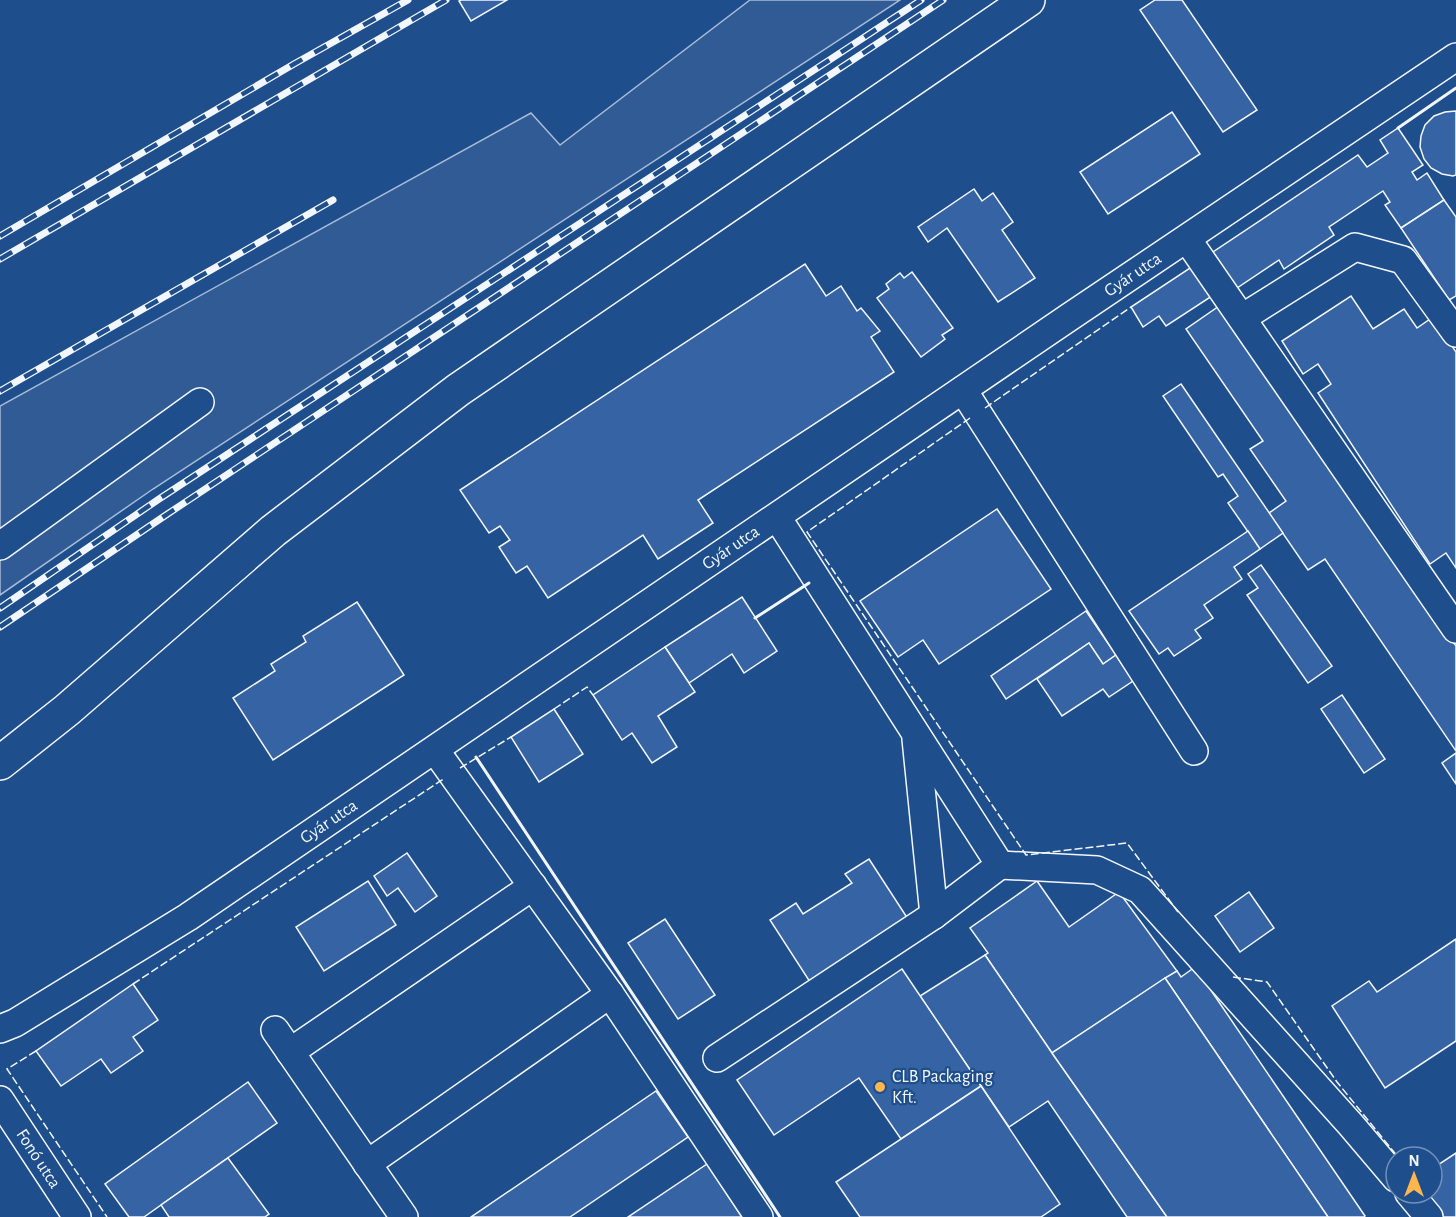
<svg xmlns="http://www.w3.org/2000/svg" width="1456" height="1217" font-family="'Alegreya Sans',sans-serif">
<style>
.built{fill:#305b95;stroke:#a8bbd7;stroke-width:1.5}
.building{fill:#3563a3;stroke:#f2f6ff;stroke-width:1.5}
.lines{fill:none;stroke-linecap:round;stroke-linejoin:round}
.minor-casing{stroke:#f2f6ff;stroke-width:30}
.major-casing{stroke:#f2f6ff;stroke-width:36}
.minor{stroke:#1f4e8c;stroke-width:27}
.major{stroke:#1f4e8c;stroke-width:33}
.rail-casing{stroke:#f2f6ff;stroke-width:7}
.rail{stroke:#1f4e8c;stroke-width:4.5;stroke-dasharray:14;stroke-linecap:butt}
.fence{stroke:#f2f6ff;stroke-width:1.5;stroke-dasharray:8 3;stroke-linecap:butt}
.wall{stroke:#f2f6ff;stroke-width:3}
.poi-dot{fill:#ffb74d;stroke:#1f4e8c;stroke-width:2}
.labels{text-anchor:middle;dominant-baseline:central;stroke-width:4.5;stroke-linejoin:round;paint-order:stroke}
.street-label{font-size:18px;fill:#f2f6ff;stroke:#1f4e8c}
.poi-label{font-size:18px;fill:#f2f6ff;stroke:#1f4e8c;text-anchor:start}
</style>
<rect width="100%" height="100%" fill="#1f4e8c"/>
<path class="built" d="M750,0h150l-747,489 -153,106v-189l531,-293 29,32z"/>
<g class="building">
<path d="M461,0h46l-36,21 -12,-20z"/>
<path d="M1155,0h27l75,110 -34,22 -83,-122z"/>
<path d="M1456,111v64l-3,1 -11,-2 -11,-6 -7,-9 -4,-12 1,-11 4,-11 9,-9 11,-4z"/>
<path d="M1172,112l28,42 -92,60 -28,-42z"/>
<path d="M1398,128l25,37 -11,7 5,8 10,-7 17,27 -43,28 -16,-23 5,-3 -7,-11 -54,36 5,8 -50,34 -5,-9 -42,28 -24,-36 145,-97 9,12 21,-14 -8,-13z"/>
<path d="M974,189l8,12 11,-8 20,29 -11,8 33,48 -37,24 -51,-74 -19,14 -10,-15z"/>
<path d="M1444,200l12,17v79l-7,4 -48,-72z"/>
<path d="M805,264l21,32 15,-10 16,25 4,-3 19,23 -9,6 23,35 -196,128 15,23 -55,36 -15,-24 -95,63 -21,-32 -11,7 -17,-26 11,-7 -10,-14 -11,7 -29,-43z"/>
<path d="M1193,266l19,30 -46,30 -7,-10 -16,11 -12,-20z"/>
<path d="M912,272l41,56 -11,7 3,4 -24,18 -44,-59 12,-9 -3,-5 14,-11 4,5z"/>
<path d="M1351,296l22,33 31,-20 13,19 16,-11 23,35v216l-10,-15 -16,11 -112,-171 13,-9 -13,-20 -15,10 -21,-33z"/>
<path d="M1222,304l234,342v105l-131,-192 -17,11 -39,-57 17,-12 -36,-52 13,-8 -77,-112z"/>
<path d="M1181,384l102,149 -23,16 -32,-46 10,-7 -15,-22 -5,3 -55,-81z"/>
<path d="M997,509l54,80 -112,75 -16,-24 -25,17 -38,-56z"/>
<path d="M1248,531l12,18 -26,18 8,12 -38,26 9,13 -18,12 6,8 -27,18 -6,-8 -9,6 -30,-43z"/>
<path d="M1261,565l71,101 -24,17 -61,-88 11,-7 -10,-14z"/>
<path d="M742,597l35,54 -33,22 -12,-19 -43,29 -24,-36z"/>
<path d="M357,602l47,73 -131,85 -40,-62 42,-27 -4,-7 35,-22 -3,-6z"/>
<path d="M1086,611l30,44 -13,9 -14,-21 -83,56 -15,-23z"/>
<path d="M1089,643l14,21 13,-9 17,26 -24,16 -6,-8 -41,27 -25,-37z"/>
<path d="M665,647l30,45 -37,24 19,31 -25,16 -20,-30 -10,7 -29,-45z"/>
<path d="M1342,695l43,64 -21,14 -43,-64z"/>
<path d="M554,709l29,45 -44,28 -28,-45z"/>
<path d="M1456,753v31l-14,-21z"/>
<path d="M407,853l30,43 -22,16 -17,-24 -11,8 -13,-20z"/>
<path d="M869,859l39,60 -98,63 -40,-62 26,-17 7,11 49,-31 -7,-9z"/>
<path d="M368,881l28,44 -72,46 -28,-44z"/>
<path d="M1037,881l32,46 50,-35 58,79 -125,82 -67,-98 3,-2 -18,-25z"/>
<path d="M1249,892l25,36 -34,24 -25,-36z"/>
<path d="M665,919l50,76 -37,24 -50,-76z"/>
<path d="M1456,939v102l-71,47 -53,-82 37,-25 8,11z"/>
<path d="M985,955l67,98 115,164h-40l-79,-116 -39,26 -89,-131z"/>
<path d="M1195,967l170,249 -1,1h-36l-163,-239 12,-7 4,6z"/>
<path d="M902,969l79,117 -80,53 -42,-61 -85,57 -37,-55z"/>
<path d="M1165,978l163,239h-161l-115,-164z"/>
<path d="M133,984l25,36 -25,17 10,14 -32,22 -10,-14 -40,27 -25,-35z"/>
<path d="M248,1082l29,41 -133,94h-15l-24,-33z"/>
<path d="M981,1086l79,118 -19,13h-181l-24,-35z"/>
<path d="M656,1091l32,46 -118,80h-99z"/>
<path d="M1456,1153v64h-15l-16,-24h7v-24z"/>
<path d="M228,1158l41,56 -4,3h-96l-8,-12z"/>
<path d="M707,1164l35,53h-114z"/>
</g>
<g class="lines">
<g class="minor-casing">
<g id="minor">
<path d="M1187,239l269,390"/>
<path d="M1242,318l113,-71 48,13 53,73"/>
<path d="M963,390l231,361"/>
<path d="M0,546l200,-144"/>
<path d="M916,739l18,176"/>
<path d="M435,750l175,244 149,223"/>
<path d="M1000,865l97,5 43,20 211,235 45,53"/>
<path d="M0,1029l15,-6 173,-106 880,-599 388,-261"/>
<path d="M275,1030l129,187"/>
<path d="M290,1052l243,-166"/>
<path d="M717,1058l217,-143 66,-50 -223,-348"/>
<path d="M0,1100l77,117"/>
<path d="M367,1164l243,-170"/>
<path d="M1409,1193l20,24"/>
</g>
</g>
<g class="major-casing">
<path id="major" d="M0,763l67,-53 206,-179 185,-141 570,-390"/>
</g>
<use href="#minor" class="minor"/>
<use href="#major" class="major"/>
<g class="rail-casing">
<g id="rail">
<path d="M0,236l294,-172 114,-64"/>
<path d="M0,259l446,-259"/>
<path d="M0,391l333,-191"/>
<path d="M0,608l159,-109 762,-499"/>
<path d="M0,627l169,-114 774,-513"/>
</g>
</g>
<use href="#rail" class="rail"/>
<g class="fence">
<path d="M985,408l146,-101"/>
<path d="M970,418l-163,114 219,323 101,-12 51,69"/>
<path d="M554,709l33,-22 6,8"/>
<path d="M460,768l51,-31"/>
<path d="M1233,977l34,5 70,100 61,75"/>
<path d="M133,984l312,-206"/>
<path d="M36,1051l-29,18 100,148"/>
</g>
<g class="wall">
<path d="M1398,128l58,-40"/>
<path d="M755,618l54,-35"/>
<path d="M476,757l304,460"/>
</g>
</g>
<circle class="poi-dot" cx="880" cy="1087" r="6"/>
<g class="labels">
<g class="street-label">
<text transform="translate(1133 275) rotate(-34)">Gyár utca</text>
<text transform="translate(731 548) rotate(-34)">Gyár utca</text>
<text transform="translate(329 822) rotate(-34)">Gyár utca</text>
<text transform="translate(38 1159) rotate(57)">Fonó utca</text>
</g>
<g class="poi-label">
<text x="892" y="1077">CLB Packaging<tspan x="892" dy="21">Kft.</tspan></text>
</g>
</g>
<g transform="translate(1414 1175)"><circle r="28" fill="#1f4e8c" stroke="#7391ba" stroke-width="1.5"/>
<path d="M0-4.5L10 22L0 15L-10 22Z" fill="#ffb74d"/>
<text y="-9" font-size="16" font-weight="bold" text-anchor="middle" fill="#f2f6ff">N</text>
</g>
</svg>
